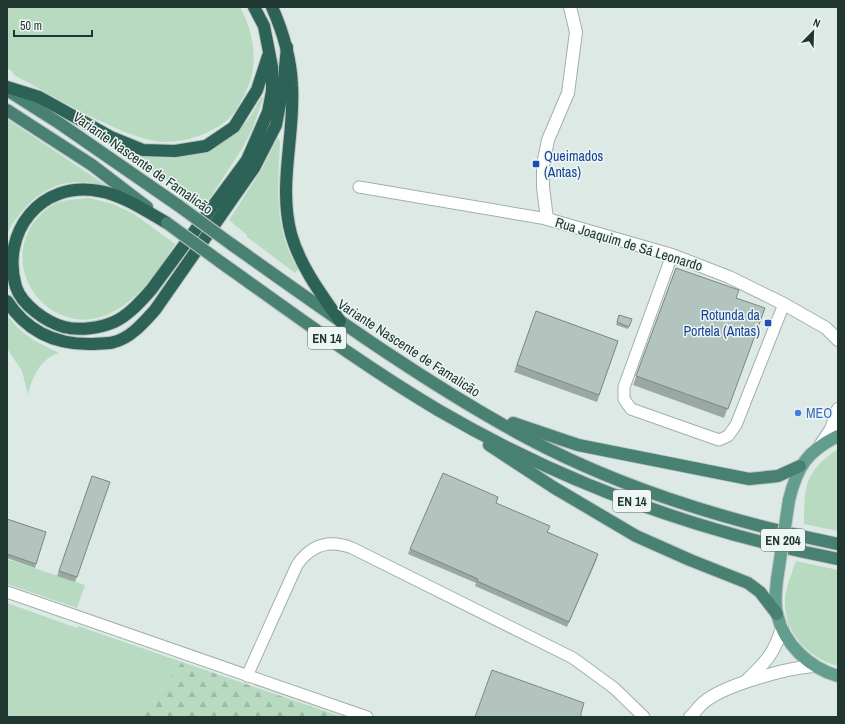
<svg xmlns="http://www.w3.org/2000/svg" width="845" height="724" font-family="'Archivo Narrow',sans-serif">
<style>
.green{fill:#b7dac0}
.forest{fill:url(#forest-firs)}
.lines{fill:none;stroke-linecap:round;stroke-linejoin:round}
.minor-casing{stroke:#a1b0ab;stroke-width:13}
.tertiary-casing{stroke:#a1b0ab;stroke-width:14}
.primary-casing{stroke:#bcc3c1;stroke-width:14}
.trunk-casing{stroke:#bcc3c1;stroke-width:14}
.motorway-casing{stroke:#bcc3c1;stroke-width:14}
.minor{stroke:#fff;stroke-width:11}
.tertiary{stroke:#fff;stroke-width:12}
.primary{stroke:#639d8e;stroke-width:12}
.trunk{stroke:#488072;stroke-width:12}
.motorway{stroke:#2d6257;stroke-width:12}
.primary-bridge-casing{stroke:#bcc3c1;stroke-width:14;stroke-linecap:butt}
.trunk-bridge-casing{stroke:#bcc3c1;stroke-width:14;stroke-linecap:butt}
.primary-bridge{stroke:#639d8e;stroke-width:12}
.trunk-bridge{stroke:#488072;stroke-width:12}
.wall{fill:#9aa8a3}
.building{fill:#b3c3bd;stroke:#7d8884}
.transit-dot{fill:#1a4fb4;stroke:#edf6f2;stroke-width:1.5}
.shop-dot{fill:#3f7fe0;stroke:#edf6f2;stroke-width:1.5}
.labels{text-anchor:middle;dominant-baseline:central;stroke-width:3;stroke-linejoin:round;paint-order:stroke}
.shield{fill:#edf6f2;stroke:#5e706b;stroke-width:1}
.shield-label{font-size:13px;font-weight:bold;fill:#203731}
.transit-label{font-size:14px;fill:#164399;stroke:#edf6f2;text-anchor:start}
.street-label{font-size:14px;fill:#203731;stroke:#edf6f2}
.shop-label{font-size:14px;fill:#366cbe;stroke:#edf6f2;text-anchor:start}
</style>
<defs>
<pattern id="forest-firs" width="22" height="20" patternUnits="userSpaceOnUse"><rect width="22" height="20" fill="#b7dac0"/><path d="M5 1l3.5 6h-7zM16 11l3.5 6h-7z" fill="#9dbca5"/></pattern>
</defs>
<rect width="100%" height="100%" fill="#dde9e4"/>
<g class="green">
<path d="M7,7h233c15,28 20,61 3,90 -3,5 -5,11 -9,16 -15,18 -45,29 -68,29 -36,1 -118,-49 -152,-67l-2,-4 -5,-3z"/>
<path d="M262,96l1,3 -10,28 -11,22 -33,50 -4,2 -49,-26 -75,-50c15,9 30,19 45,25 42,17 91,5 120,-28 7,-8 11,-18 16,-26z"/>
<path d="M7,119l103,69c-46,-17 -81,4 -103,46z"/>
<path d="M278,137l2,5c-2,45 -7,87 18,127l-3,4 -48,-36v-2l-18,-15 33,-51z"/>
<path d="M89,198l24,6 21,10 41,30c-17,26 -36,56 -66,70 -55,25 -109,-38 -77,-89 6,-9 14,-17 25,-22 10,-4 21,-4 32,-5z"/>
<path d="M7,315c17,22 28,26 52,38 -19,6 -27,24 -31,42l-6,-24 -15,-23z"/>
<path d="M838,449v82l-34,-7c0,-38 1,-53 34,-75z"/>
<path d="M7,559l78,26 -8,23 -70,-24z"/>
<path d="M796,561l42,9v96c-30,-8 -55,-34 -53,-67 1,-12 7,-26 11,-38z"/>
<path d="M7,603l70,25 1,-2 104,36 -36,50 -15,5h-124z"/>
</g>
<path class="forest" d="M182,662l160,55h-211l4,-6 11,1z"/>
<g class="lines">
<g class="minor-casing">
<g id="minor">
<path d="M359,187l188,32"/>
<path d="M672,255l-48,132v12l7,10 88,31 9,-4 8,-11 48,-121"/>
<path d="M7,592l360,125"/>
<path d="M247,676l50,-111c14,-20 32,-26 55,-17l221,110 41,30 30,29"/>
</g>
</g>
<g class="tertiary-casing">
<g id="tertiary">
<path d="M570,7l6,25 -8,61 -20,47 -5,25v22l4,32 125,36 57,22 55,27 42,24 12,12"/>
<path d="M821,444l10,-15 7,-20"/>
<path d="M746,681c19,-18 29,-28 36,-54"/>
<path d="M690,717c5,-4 8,-10 13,-14 20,-18 84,-35 111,-37"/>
</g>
</g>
<g class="primary-casing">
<g id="primary">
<path d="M789,500c8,-33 18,-49 49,-64"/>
<path d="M777,580c-1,11 -3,23 0,34 7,30 32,54 61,62"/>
</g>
</g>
<g class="trunk-casing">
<g id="trunk">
<path d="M7,90l52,33 120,83"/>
<path d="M7,110l85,55 55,42"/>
<path d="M231,244c96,68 192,138 296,194 97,52 204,84 311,106"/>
<path d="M219,261c72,51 143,104 219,149 123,72 260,122 400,149"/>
<path d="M513,423l65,22 171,34 29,-3 22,-10"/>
<path d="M489,445l64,42 83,49 54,24 58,23 12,9 17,22"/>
</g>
</g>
<g class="motorway-casing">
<g id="motorway">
<path d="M272,7c11,25 19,51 20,79 3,49 -14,99 -1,148 9,32 30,60 49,87"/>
<path d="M7,87l32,10 72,40 32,13 32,1 31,-5 28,-19 23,-37 11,-34"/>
<path d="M167,223c-21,-12 -44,-28 -68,-32 -58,-11 -99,41 -83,96 6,18 30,35 48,40 15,4 36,1 50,-5 15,-7 26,-20 37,-32l96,-130 21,-48 4,-21v-24l-8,-41 -10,-19"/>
<path d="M7,301c20,31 50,44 86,43 7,-1 15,0 21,-2 17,-4 30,-20 41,-32l99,-142 22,-43 7,-37 4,-41"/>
</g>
</g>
<use href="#minor" class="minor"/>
<use href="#tertiary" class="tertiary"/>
<use href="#primary" class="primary"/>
<use href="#trunk" class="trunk"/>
<use href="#motorway" class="motorway"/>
<g class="primary-bridge-casing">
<path id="primary-bridge" d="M777,580l12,-80"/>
</g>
<g class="trunk-bridge-casing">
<g id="trunk-bridge">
<path d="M179,206l52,38"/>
<path d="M167,223l52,38"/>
</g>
</g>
<use href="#primary-bridge" class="primary-bridge"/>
<use href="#trunk-bridge" class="trunk-bridge"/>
</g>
<g class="wall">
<path d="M676,268l60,30 29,10 -41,110 -91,-33z"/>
<path d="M536,311l82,30 -21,61 -83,-30z"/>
<path d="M619,315l13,4 -4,10 -12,-4z"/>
<path d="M92,476l18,6 -35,100 -18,-6z"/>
<path d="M496,503l101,56 -30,68 -92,-41 1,-3 -68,-29 2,-5z"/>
<path d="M7,519l39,13 -11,36 -28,-10z"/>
</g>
<g class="building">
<path d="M676,268l63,22 -3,8 29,10 -37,101 -92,-33z"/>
<path d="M536,311l82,30 -19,54 -82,-30z"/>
<path d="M619,315l13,4 -3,8 -12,-5z"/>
<path d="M443,473l55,24 -2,6 54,23 -3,6 51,22 -29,68 -92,-41 1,-2 -68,-30z"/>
<path d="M92,476l18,6 -33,95 -18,-6z"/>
<path d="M7,519l39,13 -10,32 -29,-10z"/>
<path d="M492,670l92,33 -3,10v4h-106z"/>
</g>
<g class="transit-dot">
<rect x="532" y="160" width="8" height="8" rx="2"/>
<rect x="764" y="319" width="8" height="8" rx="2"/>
</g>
<circle class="shop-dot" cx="798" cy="413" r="4"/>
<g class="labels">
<g class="shield">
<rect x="308" y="327" width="38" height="22" rx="3"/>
<rect x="613" y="490" width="38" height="22" rx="3"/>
<rect x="761" y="529" width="44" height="22" rx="3"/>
</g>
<g class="shield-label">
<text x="327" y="338">EN 14</text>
<text x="632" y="501">EN 14</text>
<text x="783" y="540">EN 204</text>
</g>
<g class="transit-label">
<text x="544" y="156">Queimados<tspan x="544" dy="16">(Antas)</tspan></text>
<text x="760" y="315" text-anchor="end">Rotunda da<tspan x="760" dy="16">Portela (Antas)</tspan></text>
</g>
<g class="street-label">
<text transform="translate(143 163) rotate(35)">Variante Nascente de Famalicão</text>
<text transform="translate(629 244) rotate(17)">Rua Joaquim de Sá Leonardo</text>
<text transform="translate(409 348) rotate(33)">Variante Nascente de Famalicão</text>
</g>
<g class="shop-label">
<text x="806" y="413">MEO</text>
</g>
</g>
<rect width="845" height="724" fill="none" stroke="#203731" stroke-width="16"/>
<g transform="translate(813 32) rotate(23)" stroke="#edf6f2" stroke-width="3" paint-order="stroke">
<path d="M0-3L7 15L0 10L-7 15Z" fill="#203731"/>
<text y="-6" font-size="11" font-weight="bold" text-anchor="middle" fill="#203731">N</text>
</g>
<path d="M14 30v6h78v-6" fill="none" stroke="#203731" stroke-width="2"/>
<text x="20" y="30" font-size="12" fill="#203731" stroke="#edf6f2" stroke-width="3" paint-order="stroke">50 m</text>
</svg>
